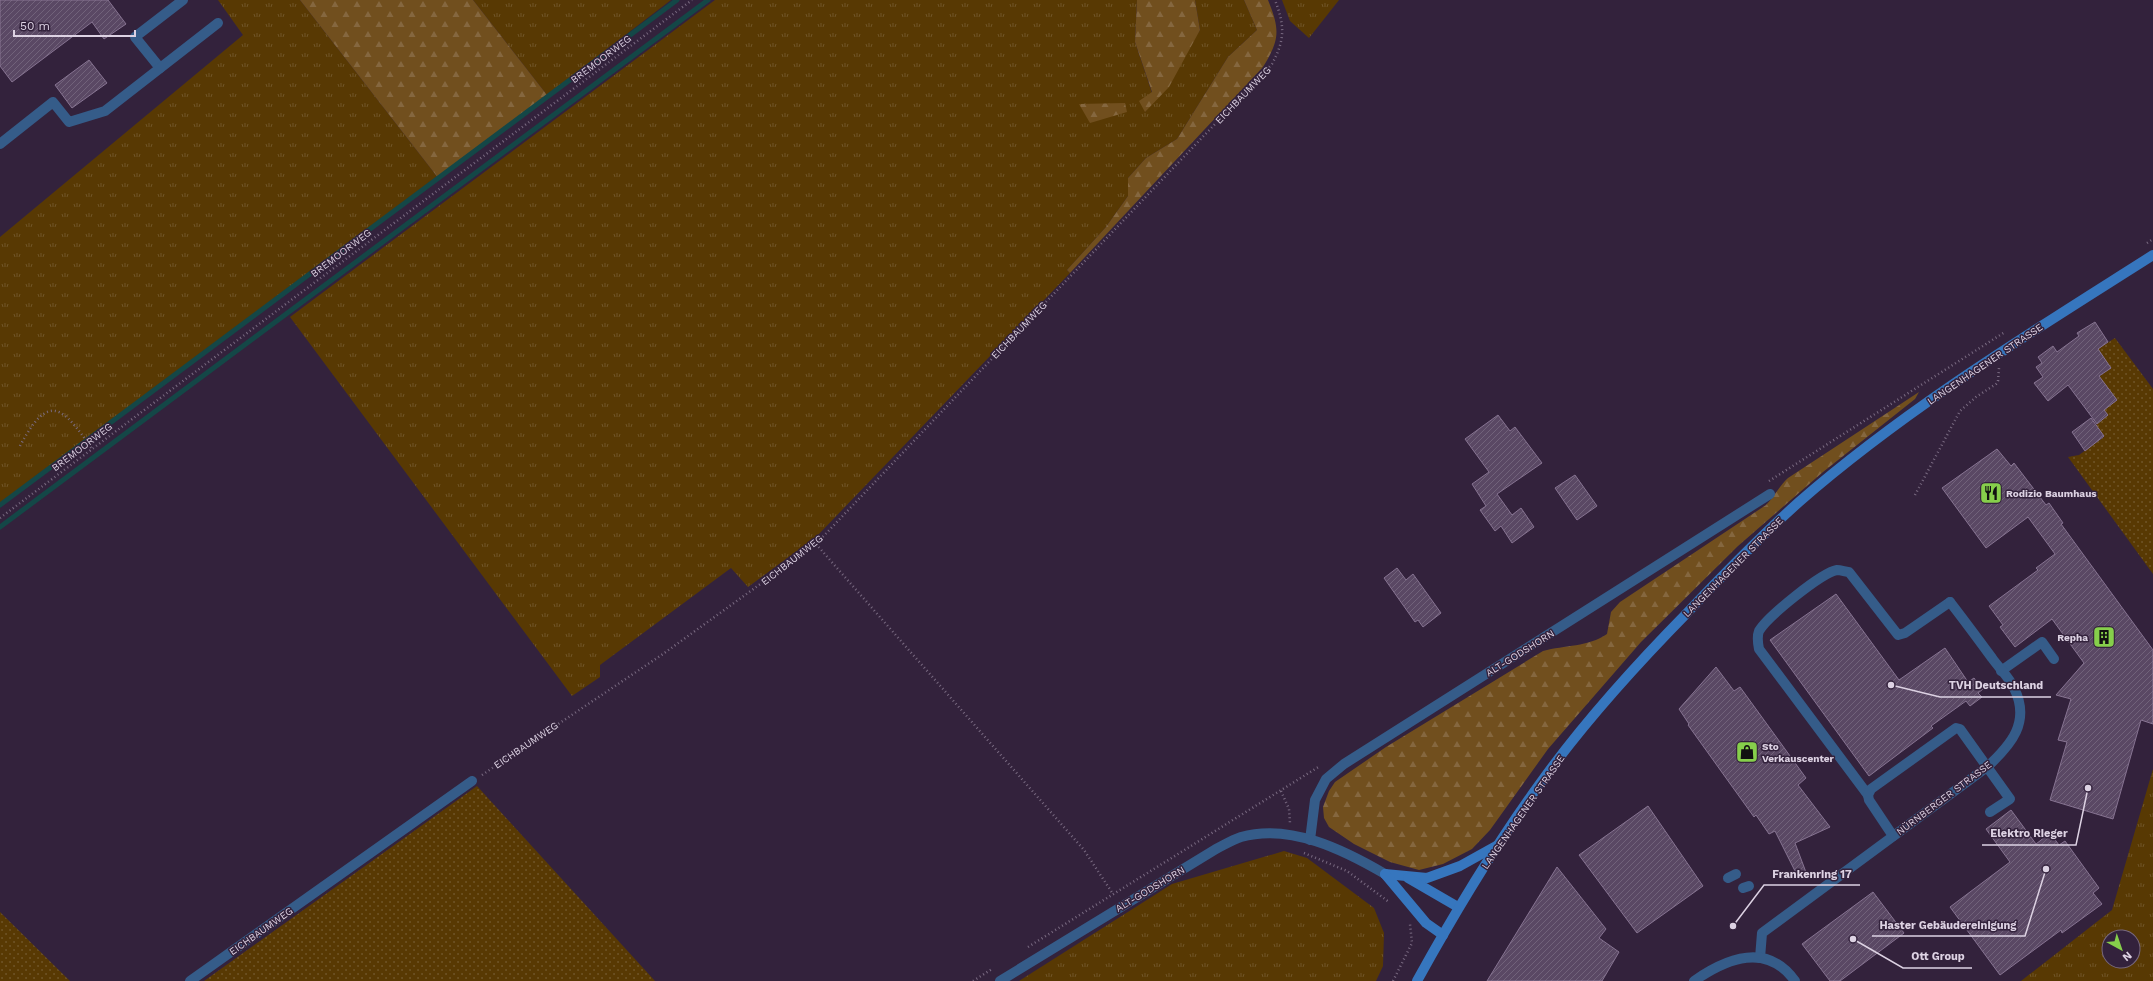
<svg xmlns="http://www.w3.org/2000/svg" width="2153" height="981" font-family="'Work Sans',sans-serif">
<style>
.grass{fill:url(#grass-tufts);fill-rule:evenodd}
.forest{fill:url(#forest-firs)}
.park{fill:url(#park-dots)}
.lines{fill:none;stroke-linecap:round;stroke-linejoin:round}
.stream{stroke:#144747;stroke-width:5}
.building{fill:url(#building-hatch);stroke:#877492}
.path{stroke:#7a6b82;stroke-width:2.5;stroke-dasharray:1 3;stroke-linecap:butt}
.lane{stroke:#355c89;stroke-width:10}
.street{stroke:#355c89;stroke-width:10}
.secondary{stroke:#3676be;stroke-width:10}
.labels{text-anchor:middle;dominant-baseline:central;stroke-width:3;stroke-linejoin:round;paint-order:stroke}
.street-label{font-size:10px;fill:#ddd2e3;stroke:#33223c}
.poi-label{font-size:10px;font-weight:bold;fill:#ddd2e3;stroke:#33223c;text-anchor:start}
.leader{fill:none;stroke:#ddd2e3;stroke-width:1.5}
.callout-dot{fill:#ddd2e3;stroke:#33223c;stroke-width:1.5}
.callout-label{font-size:11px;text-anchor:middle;font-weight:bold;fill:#ddd2e3;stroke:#33223c;stroke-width:3;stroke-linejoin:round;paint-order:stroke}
</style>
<defs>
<pattern id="grass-tufts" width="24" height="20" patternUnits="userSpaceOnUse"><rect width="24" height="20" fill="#583903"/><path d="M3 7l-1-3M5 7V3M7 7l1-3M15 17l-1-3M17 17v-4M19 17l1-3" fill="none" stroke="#705528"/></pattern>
<pattern id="forest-firs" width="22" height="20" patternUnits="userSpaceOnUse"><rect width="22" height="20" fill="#714f1e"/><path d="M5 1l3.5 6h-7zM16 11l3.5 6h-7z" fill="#85673f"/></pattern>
<pattern id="park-dots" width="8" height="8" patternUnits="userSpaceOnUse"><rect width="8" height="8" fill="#583903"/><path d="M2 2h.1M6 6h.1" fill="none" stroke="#705528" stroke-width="1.8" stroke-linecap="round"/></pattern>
<pattern id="building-hatch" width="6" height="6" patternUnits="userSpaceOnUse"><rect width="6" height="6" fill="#5a4864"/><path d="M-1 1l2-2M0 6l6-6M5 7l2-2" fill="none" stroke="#71627a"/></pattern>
</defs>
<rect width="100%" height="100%" fill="#33223c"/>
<g class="grass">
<path d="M218,0h82l139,179 -439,325v-267l243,-202z"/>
<path d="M473,0h198l-124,95z"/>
<path d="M715,0h422l-2,42 17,51 -7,19 55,-82 -5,-30h49l13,30 -29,27 -51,82 -31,19 -18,20v18l-22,31 -39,43 3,3 -253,263 -69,51 -17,-19 -131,97v12l-28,19 -282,-379z"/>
<path d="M1282,0h57l-30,38 -19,-17z"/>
<path d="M2153,769v212h-132l91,-71zM2109,937h24v24h-24z"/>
<path d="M1284,851l23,7 67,50 10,25 -1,33 -7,15h-357l153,-97z"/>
</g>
<g class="forest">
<path d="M300,0h173l74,95 -108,84z"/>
<path d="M1137,0h58l5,30 -31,57 -24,25 -6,-11 13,-9 -17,-50z"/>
<path d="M1244,0h24c12,30 12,39 -5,67l-193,206 -3,-3 39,-43 22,-31v-18l18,-20 31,-19 51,-82 29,-27z"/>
<path d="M1125,103l2,9 -37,11 -11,-19z"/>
<path d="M1919,392l-4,7 -92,73 -85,74 -97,96 -93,107 -58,81 -18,19 -29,15 -24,6 -29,-8 -36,-18 -25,-17 -5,-9 -1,-11 6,-16 6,-9 51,-35 157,-96c22,-6 45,-4 64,-17l4,-22 9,-10 146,-97c9,-9 13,-19 22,-27z"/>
</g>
<g class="park">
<path d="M2115,338l38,51v185l-85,-117 11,-2 25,-18 -8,-12 12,-10 -4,-5 13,-10 -9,-12 -15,-7 18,-13 -13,-19z"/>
<path d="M477,786l178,195h-451z"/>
<path d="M0,912l70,69h-70z"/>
</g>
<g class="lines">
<g class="stream">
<path d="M0,505l677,-505"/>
<path d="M0,527l708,-527"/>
</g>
</g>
<g class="building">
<path d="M0,0h108l18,24 -22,15 -12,-17 -80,60 -12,-16z"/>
<path d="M89,60l18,23 -35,25 -17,-23z"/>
<path d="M2095,322l13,20 -10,7 13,19 -12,8 18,24 -13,10 4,5 -11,9 -29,-39 -20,16 -14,-18 9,-6 -7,-10 6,-4 -4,-6 15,-11 4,6 22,-16 -2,-3z"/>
<path d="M1498,415l12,16 5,-4 27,36 -45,31 15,21 9,-7 13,19 -22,16 -11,-17 -6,5 -15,-21 6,-4 -14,-22 17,-12 -24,-33z"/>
<path d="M2091,418l13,18 -19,15 -13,-19z"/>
<path d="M1997,449l14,17 3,-3 32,42 3,-2 14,20 -2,1 92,126v74l-12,-4 -28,99 -63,-19 17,-58 -9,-2 13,-41 -15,-4 28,-32 -32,-44 -37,28 -15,-20 3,-2 -14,-19 49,-36 -2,-2 19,-14 -27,-37 -42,31 -44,-60z"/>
<path d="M1575,475l22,31 -20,14 -22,-32z"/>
<path d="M1397,568l9,12 7,-6 28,39 -18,14 -5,-7 -3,2 -31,-44z"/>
<path d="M1836,594l63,86 46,-32 23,34 6,-4 9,11 -5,4 4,4 -12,9 -4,-5 -35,25 2,2 -64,48 -99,-136z"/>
<path d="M1716,667l18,24 6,-4 66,91 -8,7 32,42 -35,16 12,32 -8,4 -24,-48 -6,3 -13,-19 -2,2 -66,-92 1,-1 -10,-15z"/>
<path d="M1648,806l55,80 -66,47 -58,-78z"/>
<path d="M2011,810l25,34 14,-11 9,12 6,-4 34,47 -6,5 9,11 -40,29 -1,-3 -61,45 -50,-68 60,-45 -24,-33z"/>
<path d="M1557,867l49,62 -7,9 20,14 -17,29h-115z"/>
<path d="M1873,892l31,41 -64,48h-10l-28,-37z"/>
</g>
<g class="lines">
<g class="path">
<path d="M2147,243l6,-4"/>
<path d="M20,446c29,-55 43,-39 72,3"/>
<path d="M1769,481l236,-149"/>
<path d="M1915,495l45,-84 16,-14 20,-13 2,-3 1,-13"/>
<path d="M0,518l692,-518"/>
<path d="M816,544l268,306 29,44"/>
<path d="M482,775l181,-121 153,-110 456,-480c13,-24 13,-38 3,-64"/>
<path d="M1281,791l8,18 1,14"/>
<path d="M1304,853l43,18 42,31"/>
<path d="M1028,947l292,-181"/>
<path d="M973,981l19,-12"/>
<path d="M1393,981l19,-38 -2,-19"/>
</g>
<g class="lane">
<path d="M160,68l-25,-31 48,-37"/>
<path d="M0,144l53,-42 16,20 36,-11 113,-88"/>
<path d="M2001,671l41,-29 12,17"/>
<path d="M1868,795l-109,-146c-1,-5 -2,-13 0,-18 8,-14 62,-58 78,-61 4,0 9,2 12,2l49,63 7,-2 45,-31"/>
<path d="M1893,836l-24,-36 -1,-5 3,-6 85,-61 4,1 50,70 -20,13"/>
<path d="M1728,878l8,-4"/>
<path d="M1743,888l6,-2"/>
<path d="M190,981l282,-200"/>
</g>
<g class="street">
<path d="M1310,840l5,-40 11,-21 18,-15 426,-270"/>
<path d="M1760,958l2,-25 225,-166c24,-22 44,-45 27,-79 -5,-11 -15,-20 -22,-30 -14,-19 -28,-38 -42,-56"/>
<path d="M1000,981l216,-132c8,-4 16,-9 25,-12 49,-14 103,13 144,37"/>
<path d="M1694,981c33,-23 73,-39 101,0"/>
</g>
<g class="secondary">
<path d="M1385,874l42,4 33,-12 36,-20"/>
<path d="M1385,874l41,49 17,12"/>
<path d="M1408,878l50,29"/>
<path d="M1417,981c37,-67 77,-134 122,-196 44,-62 95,-118 148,-172 36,-38 73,-76 112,-111 109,-95 233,-170 354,-247"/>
</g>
</g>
<defs>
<g id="restaurant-square" transform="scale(1.15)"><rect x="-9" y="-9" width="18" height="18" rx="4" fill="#86cf4b" stroke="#33223c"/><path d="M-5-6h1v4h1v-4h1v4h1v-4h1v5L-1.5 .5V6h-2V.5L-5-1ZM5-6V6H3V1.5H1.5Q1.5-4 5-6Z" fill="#111"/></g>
<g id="building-square" transform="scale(1.15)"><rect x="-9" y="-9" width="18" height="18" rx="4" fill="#86cf4b" stroke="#33223c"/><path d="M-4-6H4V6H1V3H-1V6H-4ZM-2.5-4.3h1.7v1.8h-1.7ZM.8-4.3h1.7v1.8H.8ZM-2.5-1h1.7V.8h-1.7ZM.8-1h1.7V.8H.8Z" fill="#111"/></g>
<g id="shop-square" transform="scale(1.15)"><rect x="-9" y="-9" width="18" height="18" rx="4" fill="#86cf4b" stroke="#33223c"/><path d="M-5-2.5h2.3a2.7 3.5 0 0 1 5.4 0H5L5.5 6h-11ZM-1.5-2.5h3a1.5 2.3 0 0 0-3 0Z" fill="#111"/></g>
</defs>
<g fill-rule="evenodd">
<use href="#restaurant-square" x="1991" y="493"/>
<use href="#building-square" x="2104" y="637"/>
<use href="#shop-square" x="1747" y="752"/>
</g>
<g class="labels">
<g class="street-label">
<text transform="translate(601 59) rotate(-37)">BREMOORWEG</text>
<text transform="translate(1243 95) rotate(-46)">EICHBAUMWEG</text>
<text transform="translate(341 253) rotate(-37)">BREMOORWEG</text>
<text transform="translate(1019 330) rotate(-46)">EICHBAUMWEG</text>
<text transform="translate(1985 364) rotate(-34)">LANGENHAGENER STRASSE</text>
<text transform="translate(82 447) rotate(-37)">BREMOORWEG</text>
<text transform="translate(792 560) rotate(-38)">EICHBAUMWEG</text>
<text transform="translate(1733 567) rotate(-45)">LANGENHAGENER STRASSE</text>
<text transform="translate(1520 653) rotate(-32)">ALT-GODSHORN</text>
<text transform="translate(526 745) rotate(-34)">EICHBAUMWEG</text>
<text transform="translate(1944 798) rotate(-37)">NÜRNBERGER STRASSE</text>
<text transform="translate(1523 812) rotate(-55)">LANGENHAGENER STRASSE</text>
<text transform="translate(1150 889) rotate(-31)">ALT-GODSHORN</text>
<text transform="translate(261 931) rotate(-35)">EICHBAUMWEG</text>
</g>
<g class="poi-label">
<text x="2006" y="493">Rodizio Baumhaus</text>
<text x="2088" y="637" text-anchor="end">Repha</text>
<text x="1762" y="746">Sto<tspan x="1762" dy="12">Verkauscenter</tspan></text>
</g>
</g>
<path class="leader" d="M1891 685L1940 697H2051M2088 788L2076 845H1982M1733 926L1764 885H1860M2046 869L2025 936H1872M1853 939L1903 968H1972"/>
<g class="callout-dot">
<circle cx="1891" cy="685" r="4"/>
<circle cx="2088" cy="788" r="4"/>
<circle cx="1733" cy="926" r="4"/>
<circle cx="2046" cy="869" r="4"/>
<circle cx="1853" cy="939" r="4"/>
</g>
<g class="callout-label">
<text x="1996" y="689">TVH Deutschland</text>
<text x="2029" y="837">Elektro Rieger</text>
<text x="1812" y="878">Frankenring 17</text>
<text x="1948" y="929">Haster Gebäudereinigung</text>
<text x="1938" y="960">Ott Group</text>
</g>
<g transform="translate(2121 949) rotate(140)"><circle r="19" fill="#33223c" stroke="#77687f"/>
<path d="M0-3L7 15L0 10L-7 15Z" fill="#86cf4b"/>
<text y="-6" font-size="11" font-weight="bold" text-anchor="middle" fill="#ddd2e3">N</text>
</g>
<path d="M14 30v6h121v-6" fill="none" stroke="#ddd2e3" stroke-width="2"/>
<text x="20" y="30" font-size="12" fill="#ddd2e3" stroke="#33223c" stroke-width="3" paint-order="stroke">50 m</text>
</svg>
